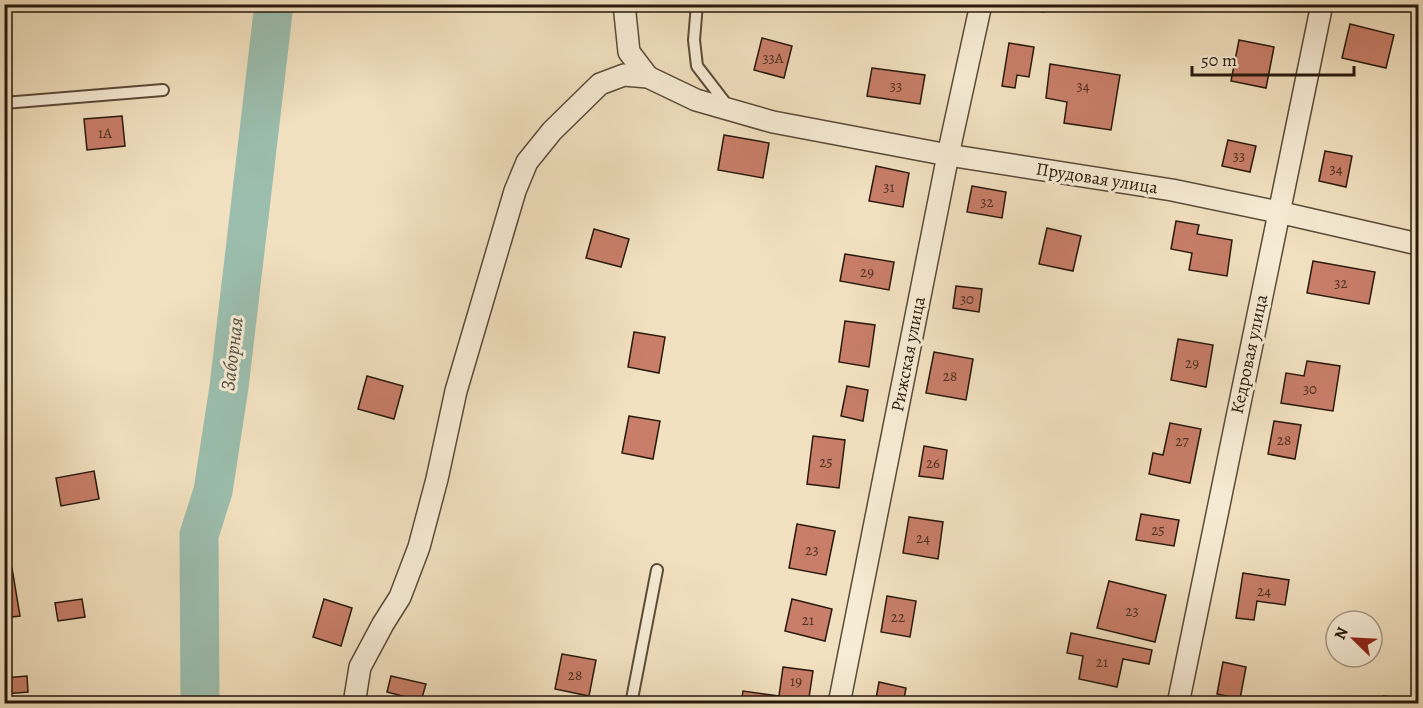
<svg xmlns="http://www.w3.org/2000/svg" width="1423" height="708" font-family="Alegreya,serif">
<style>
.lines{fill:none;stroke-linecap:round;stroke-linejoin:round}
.river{stroke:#9cbeae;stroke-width:39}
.building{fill:#c87e69;stroke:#27190b;stroke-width:1.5}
.service-casing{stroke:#5a4b38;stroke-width:14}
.minor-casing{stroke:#5a4b38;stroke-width:24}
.service{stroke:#f7ecd6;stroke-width:10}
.minor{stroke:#f7ecd6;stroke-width:21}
.labels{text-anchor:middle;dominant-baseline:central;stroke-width:6;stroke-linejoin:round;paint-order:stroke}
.number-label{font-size:15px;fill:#4f3222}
.street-label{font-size:18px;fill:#27190b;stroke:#f7ecd6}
.water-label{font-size:20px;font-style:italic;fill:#505344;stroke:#f7ecd6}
</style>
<rect width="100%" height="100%" fill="#f2e1c0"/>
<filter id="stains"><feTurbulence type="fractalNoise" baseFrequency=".00333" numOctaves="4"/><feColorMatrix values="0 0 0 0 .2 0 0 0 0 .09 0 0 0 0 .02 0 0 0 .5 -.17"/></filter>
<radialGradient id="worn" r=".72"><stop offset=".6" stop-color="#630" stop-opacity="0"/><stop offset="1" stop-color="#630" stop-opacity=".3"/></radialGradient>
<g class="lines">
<path class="river" d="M200,704l-1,-169 14,-44 16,-104 45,-383"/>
</g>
<g class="building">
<path d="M1020,4h26l-2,8 -25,-4z"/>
<path d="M1350,24l44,11 -8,33 -44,-10z"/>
<path d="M762,38l30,8 -8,32 -30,-8z"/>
<path d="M1239,40l35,7 -8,41 -35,-7z"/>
<path d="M1009,43l25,4 -5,30 -12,-2 -2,13 -13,-2z"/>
<path d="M1050,64l70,11 -9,55 -47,-7 3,-21 -21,-4z"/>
<path d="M872,68l53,7 -5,29 -53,-8z"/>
<path d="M122,116l3,30 -38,4 -3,-31z"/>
<path d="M724,135l45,8 -6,35 -45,-8z"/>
<path d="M1228,140l28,6 -6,26 -28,-6z"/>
<path d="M1325,151l27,5 -6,31 -27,-6z"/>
<path d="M876,166l33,7 -6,34 -34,-6z"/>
<path d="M972,186l34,6 -4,26 -35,-6z"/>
<path d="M1176,221l23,4 -2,9 35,6 -5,36 -38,-6 3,-17 -21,-4z"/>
<path d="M1047,228l34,8 -8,35 -34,-7z"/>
<path d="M594,229l35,10 -8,28 -35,-9z"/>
<path d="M845,254l49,8 -5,28 -49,-9z"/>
<path d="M1313,261l62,11 -6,32 -62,-11z"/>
<path d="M956,286l26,3 -3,23 -26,-4z"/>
<path d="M845,321l30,4 -6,42 -30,-5z"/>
<path d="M634,332l31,5 -6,36 -31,-6z"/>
<path d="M1178,339l35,6 -7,42 -35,-7z"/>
<path d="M934,352l39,7 -7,41 -40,-7z"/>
<path d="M1307,361l33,5 -7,45 -52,-8 5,-30 18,3z"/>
<path d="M367,376l36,10 -9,33 -36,-10z"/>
<path d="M847,386l21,4 -5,31 -22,-5z"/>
<path d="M629,416l31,5 -7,38 -31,-6z"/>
<path d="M1274,421l27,4 -6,34 -27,-5z"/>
<path d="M1170,423l31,6 -11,54 -41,-9 4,-21 10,2z"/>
<path d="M813,436l32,4 -6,48 -32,-4z"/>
<path d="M924,446l23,4 -4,29 -24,-3z"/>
<path d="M94,471l5,28 -38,7 -5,-28z"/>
<path d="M1141,514l38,6 -5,26 -38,-6z"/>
<path d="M909,517l34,5 -5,37 -35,-6z"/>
<path d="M797,524l38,7 -9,44 -37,-7z"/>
<path d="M12,568l8,48 -16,2v-49z"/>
<path d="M1243,573l46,7 -4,25 -28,-4 -3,19 -18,-2z"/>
<path d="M1109,581l57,14 -11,47 -58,-14z"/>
<path d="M887,596l29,5 -6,36 -29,-5z"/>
<path d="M82,599l3,18 -27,4 -3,-18z"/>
<path d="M324,599l28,9 -11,38 -28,-9z"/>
<path d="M792,599l40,10 -7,32 -40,-10z"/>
<path d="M1071,633l81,17 -3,14 -26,-5 -6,28 -38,-8 4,-23 -16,-3z"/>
<path d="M562,654l34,6 -7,36 -34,-7z"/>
<path d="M1223,662l23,5 -6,32 -23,-5z"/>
<path d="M783,667l30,4 -5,33h-67l2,-13 36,5z"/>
<path d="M27,676l1,16 -24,2v-16z"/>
<path d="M391,676l35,8 -5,17 -34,-9z"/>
<path d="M879,682l27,6 -3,16h-28z"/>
<path d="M1384,696l34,6v2h-35z"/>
</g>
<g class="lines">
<g class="service-casing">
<g id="service">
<path d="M697,4l-3,36 3,26 30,39"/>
<path d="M4,103l159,-13"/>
<path d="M631,704l26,-134"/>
</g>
</g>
<g class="minor-casing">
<g id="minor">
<path d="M624,4l5,48 19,25"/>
<path d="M354,704l6,-37 23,-43 17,-27 19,-50 18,-68 19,-88 59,-200 12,-29 25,-31 48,-47 24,-9 24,2 48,23 77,22 175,33 224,35 106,22 140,32"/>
<path d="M839,704l109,-549 33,-151"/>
<path d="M1178,704l144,-700"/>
</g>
</g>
<use href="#service" class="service"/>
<use href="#minor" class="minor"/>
</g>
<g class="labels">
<g class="number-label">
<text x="773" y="58">33А</text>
<text x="896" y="86">33</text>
<text x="1083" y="86">34</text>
<text x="105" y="133">1А</text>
<text x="1239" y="156">33</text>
<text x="1336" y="169">34</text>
<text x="889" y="187">31</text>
<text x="987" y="202">32</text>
<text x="867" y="272">29</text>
<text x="1341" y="283">32</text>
<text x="967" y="299">30</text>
<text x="1192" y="363">29</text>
<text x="950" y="376">28</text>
<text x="1310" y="389">30</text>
<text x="1284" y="440">28</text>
<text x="1182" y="441">27</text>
<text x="826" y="462">25</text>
<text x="933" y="463">26</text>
<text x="1158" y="530">25</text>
<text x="923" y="538">24</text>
<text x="812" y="550">23</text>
<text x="1264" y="591">24</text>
<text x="1132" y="611">23</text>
<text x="898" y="617">22</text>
<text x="808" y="620">21</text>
<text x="1102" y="662">21</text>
<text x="575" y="675">28</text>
<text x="796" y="681">19</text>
</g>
<g class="street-label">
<text transform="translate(1097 178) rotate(9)">Прудовая улица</text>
<text transform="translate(908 354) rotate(-79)">Рижская улица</text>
<text transform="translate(1249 354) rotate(-78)">Кедровая улица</text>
</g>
<g class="water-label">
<text transform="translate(232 354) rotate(-83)">Заборная</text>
</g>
</g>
<rect width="1423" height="708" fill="none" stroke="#f2e1c0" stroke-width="24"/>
<rect x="6" y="6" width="1411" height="696" fill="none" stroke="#27190b" stroke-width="3"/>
<rect x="12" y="12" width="1399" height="684" fill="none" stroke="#27190b" stroke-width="1.5"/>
<g transform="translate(1354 639) rotate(294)"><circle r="28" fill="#f7ecd6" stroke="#a49885" stroke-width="1.5"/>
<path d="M0-4.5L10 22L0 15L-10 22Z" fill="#8f2418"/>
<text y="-9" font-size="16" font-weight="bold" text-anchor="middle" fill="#27190b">N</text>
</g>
<path d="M1192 66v9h162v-9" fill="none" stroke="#27190b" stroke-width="3"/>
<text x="1201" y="66" font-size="18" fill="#27190b" stroke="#f7ecd6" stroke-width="4.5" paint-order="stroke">50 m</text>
<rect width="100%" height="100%" filter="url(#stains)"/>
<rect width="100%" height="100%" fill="url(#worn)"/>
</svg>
